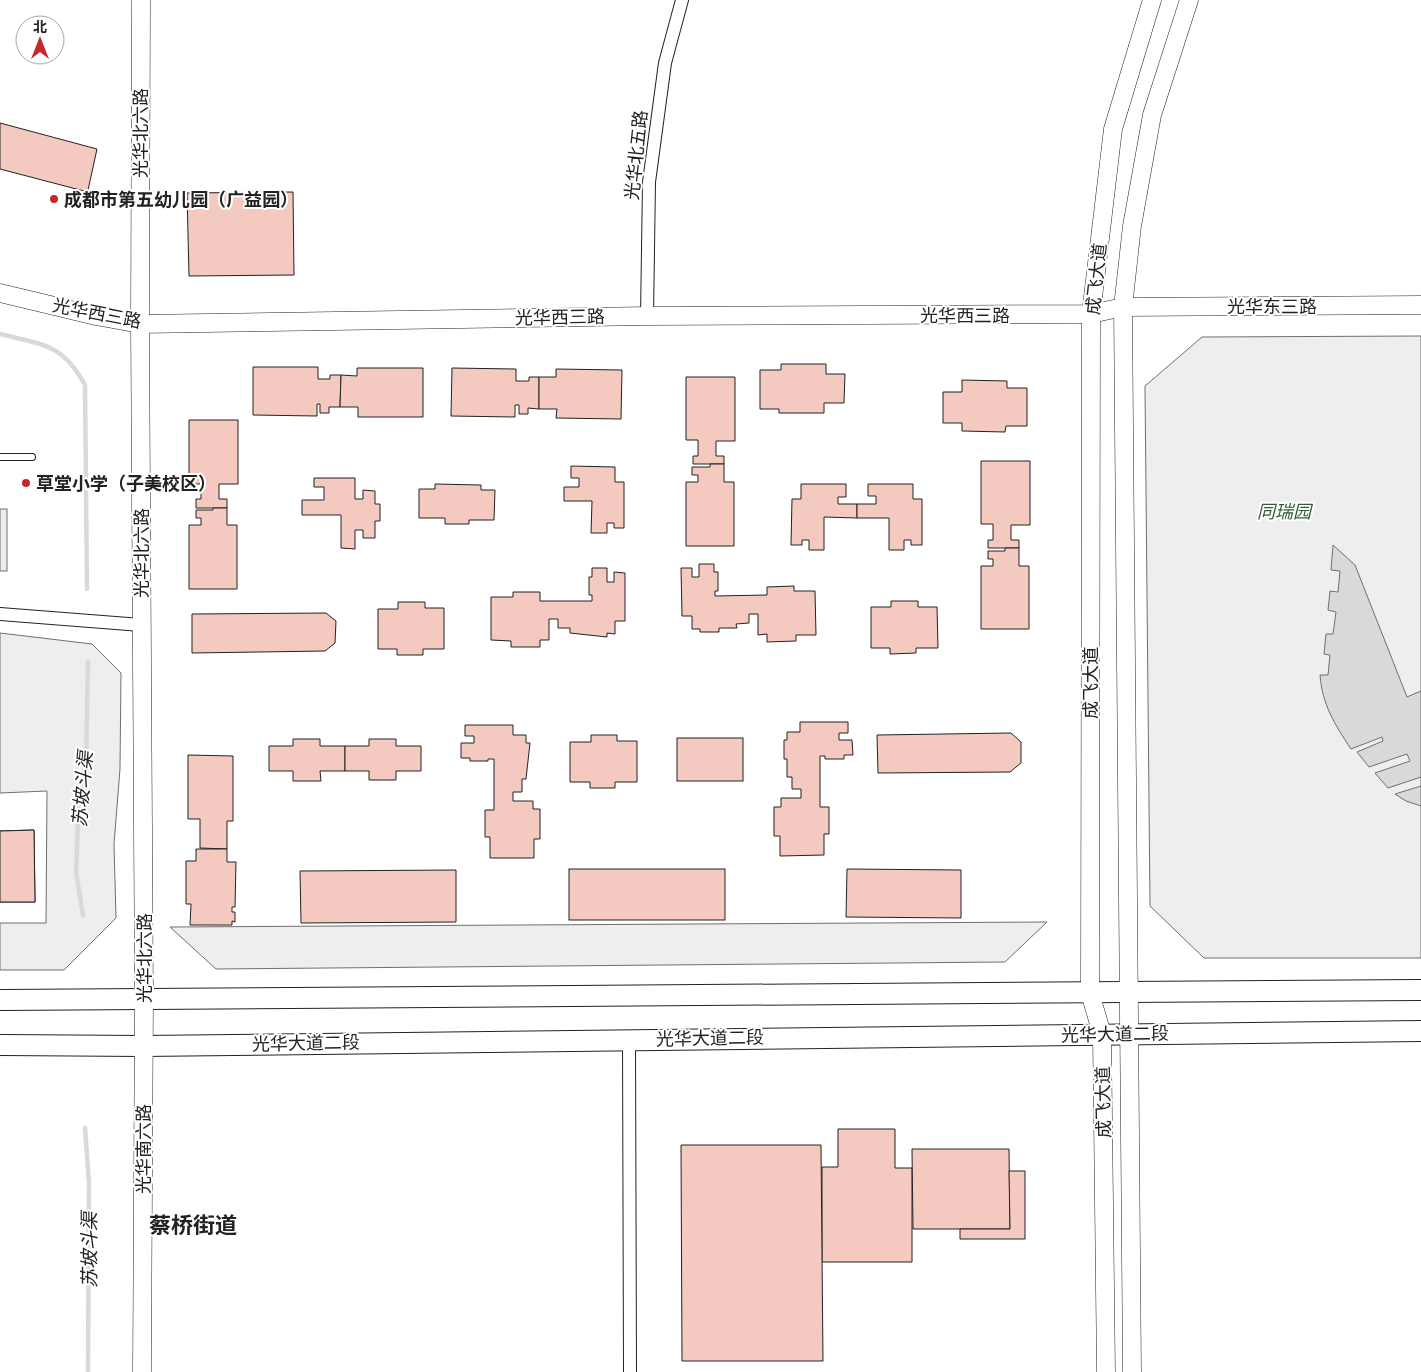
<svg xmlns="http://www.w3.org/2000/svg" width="1421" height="1372" font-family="'IBM Plex Serif','Noto Sans SC',serif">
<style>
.green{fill:#eee;stroke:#6f6f6f}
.water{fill:#d9d9d9;stroke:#6f6f6f}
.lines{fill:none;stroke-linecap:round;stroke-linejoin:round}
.stream{stroke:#d9d9d9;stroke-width:4.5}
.building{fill:#f3c9c0;stroke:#222}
.lane-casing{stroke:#222;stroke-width:8}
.street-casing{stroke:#222;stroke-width:14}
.secondary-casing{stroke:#222;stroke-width:19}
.primary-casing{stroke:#222;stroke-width:22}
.lane{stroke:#fff;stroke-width:6}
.street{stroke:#fff;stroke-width:12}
.secondary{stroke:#fff;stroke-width:18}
.primary{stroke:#fff;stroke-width:20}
.poi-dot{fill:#c62828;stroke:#fff;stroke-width:2}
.labels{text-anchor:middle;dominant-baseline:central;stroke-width:4;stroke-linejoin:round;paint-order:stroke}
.street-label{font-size:18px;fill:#222;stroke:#fff}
.poi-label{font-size:18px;font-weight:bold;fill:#222;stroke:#fff;text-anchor:start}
.park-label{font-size:18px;font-style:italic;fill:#2f5e38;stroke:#fff}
.water-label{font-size:19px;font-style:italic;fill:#222;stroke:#fff}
.district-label{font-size:22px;font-weight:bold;fill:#222;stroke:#fff}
</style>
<rect width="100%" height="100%" fill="#fff"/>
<g class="green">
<path d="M1421,336v622h-217l-54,-52 -5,-520 57,-49z"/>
<rect x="0" y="509" width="7" height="62"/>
<path d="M0,633l92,11 29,29 -1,96 -6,75 2,74 -52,52h-64v-47h46l1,-132 -47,2z"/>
<path d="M1047,922l-42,40 -789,7 -46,-42z"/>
</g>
<g class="water">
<path d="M1333,545l22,20 52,132 14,-6v86l-33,11 -13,-15 35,-12 -3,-7 -38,13 -12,-15 26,-11 -1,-4 -31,12c-16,-24 -29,-45 -31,-74h8l2,-20 -6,-1 2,-20h7l3,-22 -8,-2 2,-19 8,1 2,-21 -9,-1z"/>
<path d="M1421,786v20l-15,-5 -11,-7z"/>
</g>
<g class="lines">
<g class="stream">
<path d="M0,334c43,11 62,9 85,51l2,204"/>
<path d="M83,915l-7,-43 3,-79 7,-31 2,-100"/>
<path d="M85,1128l4,55 -1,189"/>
</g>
</g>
<g class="building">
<path d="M0,123l97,26 -9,41 -4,1 -84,-22z"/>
<path d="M293,192l1,83 -105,1 -2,-83z"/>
<path d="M781,364h45v10h19l-1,29h-20v10h-45v-4h-19v-39h21z"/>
<path d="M253,367h65v12h12v-4h11l-1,32h-11v6h-9v-9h-3v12l-64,-1z"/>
<path d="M357,368h66v49h-65v-10h-18l1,-32 16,1z"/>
<path d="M452,368l64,1v12h13v-4h10v32l-11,-1v6h-9v-9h-4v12l-64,-1z"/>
<path d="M556,369l66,1 -1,49 -65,-1 1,-9h-18v-32h17z"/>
<path d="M686,377h49v64h-19v15h8v8h-31v-8h5v-16h-12z"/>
<path d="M962,380l45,1v7h20v38h-21l-1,6 -43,-1v-8h-19v-31h19z"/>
<path d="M189,420h49v64h-19v15h8v9h-31v-9h5v-15h-12z"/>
<path d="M981,461h49v64h-19v15h8v8h-31v-8h5v-16h-12z"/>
<path d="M710,464h14v18h10v64h-48v-64h12v-7h-6v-8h18z"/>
<path d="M571,466l44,1v15h9v46h-10v-5h-7v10h-16l1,-32h-28v-14h15v-9h-8z"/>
<path d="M314,478h41v21h8v-9l12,1v13h5v17h-5v17h-12v-8h-8v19l-14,-1v-33h-39v-15h22v-13h-10z"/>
<path d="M435,484l46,1v5h14l-1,30h-25v4h-24v-6h-26v-29h16z"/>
<path d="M801,484h45v13h-8v7h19v14l-33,-1v33h-15v-10h-7v5h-11l1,-46h9z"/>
<path d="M868,484h45v15h9v46h-11v-5h-7v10h-15v-32h-32v-14h19v-8h-8z"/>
<path d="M213,508h14v17h10v64h-48v-64h12v-7h-5v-8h17z"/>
<path d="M1005,548h14v18h10v63h-48v-63h12v-7h-5v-8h17z"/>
<path d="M699,564h15v8h4v19h-3v5l52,-1v-8l27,-1v5h21l1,44h-20v6l-29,1v-8l-9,1v-21h-9v9l-13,1 1,4h-18v4h-19v-3h-8v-13h-10l-1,-48h11v9h7z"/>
<path d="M592,568h15v14h7v-10l11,1v48h-10v13l-8,-1v4l-37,-4v-5h-12v-9h-9v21h-9v7h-29v-6l-20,-1v-43h22v-5h27v9h52v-6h-3v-18h3z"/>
<path d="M891,601h27v6h19l1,41h-22v5l-26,1v-6h-19v-41h20z"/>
<path d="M398,602h27v6h19v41h-21v6h-26v-6h-19v-40h20z"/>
<path d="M326,613l10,8 -1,22 -10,8 -133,2v-39z"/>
<path d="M800,722h48v11h-9v7h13l1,15h-9v4h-19v-3h-5v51h9v27h-5v21l-44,1v-20h-6v-29h7v-9h20v-9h-9v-12h-5v-18h-3v-19h3v-8h13z"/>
<path d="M465,725h48v10h13v8h4l-4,36h-4v13h-9v9h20v8h7v30h-6v19h-44v-21h-5v-27h9v-51h-6v2h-18v-3h-9v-15h13v-7h-9z"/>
<path d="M1011,733l10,9v21l-11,9 -132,1 -1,-38z"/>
<path d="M591,735h26v6h20v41h-22v6h-25v-6h-20v-40h21z"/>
<rect x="677" y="738" width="66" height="43"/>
<path d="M293,739h27v7h25v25h-25l1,10h-28v-10h-24v-25h24z"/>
<path d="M369,739h27v7h25v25h-25v9h-27v-9h-24v-25h24z"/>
<path d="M188,755l45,1v65h-6v28l-27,-1v-29h-12z"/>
<path d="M34,830l1,72h-35v-71z"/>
<path d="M34,830l1,72h-35v-71z"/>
<path d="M196,849h31v13h9l-1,45h-3v5h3v10l-3,-1v4h-42l1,-21h-5v-43h10z"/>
<rect x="569" y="869" width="156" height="51"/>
<path d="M847,869l114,1v48l-115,-1z"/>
<path d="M456,870v52l-155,1 -1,-52z"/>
<path d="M838,1129h57v39h17v94h-90v-95h16z"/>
<path d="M681,1145h140l2,216h-141z"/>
<path d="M912,1149h97l1,80h-97z"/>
<path d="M1009,1171h16v68h-65v-10h50z"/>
</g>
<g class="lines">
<g class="lane-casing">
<path id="lane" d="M0,457h32"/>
</g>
<g class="street-casing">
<g id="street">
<path d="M647,316l2,-134 16,-119 17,-63"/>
<path d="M0,614l141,11"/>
<path d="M629,1039l1,333"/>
</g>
</g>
<g class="secondary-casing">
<g id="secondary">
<path d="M141,0l-1,324 4,673 -2,375"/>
<path d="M0,293l96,23 44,8 507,-8 444,-2 32,-7 298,-2"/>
<path d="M1106,1372l-4,-338 -12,-41 1,-679 22,-185 39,-129"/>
<path d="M1132,1372l-9,-1065 9,-81 20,-111 37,-115"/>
</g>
</g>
<g class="primary-casing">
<g id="primary">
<path d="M0,1000l1421,-10"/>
<path d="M0,1045l143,1 1278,-15"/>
</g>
</g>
<use href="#lane" class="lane"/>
<use href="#street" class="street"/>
<use href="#secondary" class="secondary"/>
<use href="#primary" class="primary"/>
</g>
<g class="poi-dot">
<circle cx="54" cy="199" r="5"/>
<circle cx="26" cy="483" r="5"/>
</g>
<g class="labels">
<g class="street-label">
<text transform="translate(140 133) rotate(-90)">光华北六路</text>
<text transform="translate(636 155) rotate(-84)">光华北五路</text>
<text transform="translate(1096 279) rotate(-84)">成飞大道</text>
<text x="1272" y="306">光华东三路</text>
<text transform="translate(97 313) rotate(11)">光华西三路</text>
<text x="965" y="315">光华西三路</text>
<text transform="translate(560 317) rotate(-1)">光华西三路</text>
<text transform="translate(141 553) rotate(-90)">光华北六路</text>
<text transform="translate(1090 683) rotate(-90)">成飞大道</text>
<text transform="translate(144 958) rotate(-90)">光华北六路</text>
<text transform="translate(1115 1034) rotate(-1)">光华大道二段</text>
<text transform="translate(710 1038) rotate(-1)">光华大道二段</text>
<text transform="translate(306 1043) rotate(-1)">光华大道二段</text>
<text transform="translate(1103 1102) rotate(-91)">成飞大道</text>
<text transform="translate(143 1149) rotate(-90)">光华南六路</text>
</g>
<g class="poi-label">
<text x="64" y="199">成都市第五幼儿园（广益园）</text>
<text x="36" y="483">草堂小学（子美校区）</text>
</g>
<g class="park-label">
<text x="1284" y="511">同瑞园</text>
</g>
<g class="water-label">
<text transform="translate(82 789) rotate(-85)">苏坡斗渠</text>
<text transform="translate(89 1250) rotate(-90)">苏坡斗渠</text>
</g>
<g class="district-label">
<text x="193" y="1224">蔡桥街道</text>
</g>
</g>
<g transform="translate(40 40)"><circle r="24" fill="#ffffff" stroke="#a7a7a7"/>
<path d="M0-4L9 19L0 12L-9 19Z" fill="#c62828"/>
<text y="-8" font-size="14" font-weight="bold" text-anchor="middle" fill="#222222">北</text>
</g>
</svg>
